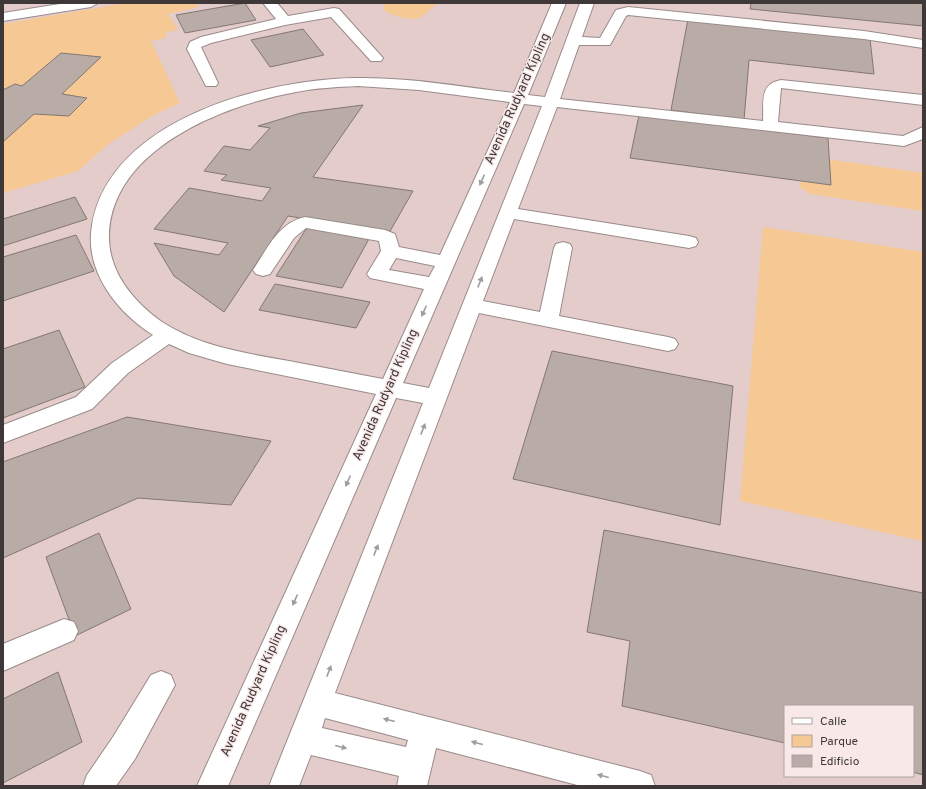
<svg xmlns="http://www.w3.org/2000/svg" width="926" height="789" font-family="Overpass,sans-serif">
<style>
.built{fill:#e3ccca;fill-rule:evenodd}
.green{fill:#f6c894}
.building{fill:#b9aca6;stroke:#837772}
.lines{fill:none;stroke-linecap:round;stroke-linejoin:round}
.minor-casing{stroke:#9a8b8b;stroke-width:2}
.minor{fill:#fff;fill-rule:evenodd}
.oneway{fill:#9e9c9c}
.labels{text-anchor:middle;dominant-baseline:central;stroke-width:3;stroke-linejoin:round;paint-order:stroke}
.street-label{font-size:13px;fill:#3e3838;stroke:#f8e9e8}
</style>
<rect width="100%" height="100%" fill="#ebdbda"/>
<path class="built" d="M3,3h920v783h-920zM785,706h128v70h-128z"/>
<g class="green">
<path d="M126,3h74l-4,1 3,3 -31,7 10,16 -12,2v6l-15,3 29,62 -26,12 -47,30 -29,26 -75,22v-169z"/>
<path d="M387,3h51c-5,4 -11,10 -17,14 -10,5 -28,-1 -37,-7v-6z"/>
<path d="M813,157l110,16v38l-113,-17 -10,-7 3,-26z"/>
<path d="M763,227l160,25v289l-183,-40z"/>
</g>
<g class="building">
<path d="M245,3l11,17 -71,13 -9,-18z"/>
<path d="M751,3h172v23l-173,-17z"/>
<path d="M688,19l182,20 4,35 -125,-14 -5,60 -73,-10z"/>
<path d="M303,29l21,26 -54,12 -19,-27z"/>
<path d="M61,53l40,4 -39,37 25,4 -18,18 -35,-2 -31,28v-52l12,-6 7,2z"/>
<path d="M363,105l-50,72 100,14 -24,42 -101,-17 -64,96 -50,-36 -20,-33 65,12 9,-12 -74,-14 35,-41 73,13 9,-13 -50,-8 6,-5 -23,-4 20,-25 26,4 20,-22 -12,-2 43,-13z"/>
<path d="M639,115l189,23 3,47 -201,-27z"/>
<path d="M75,197l12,22 -84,27v-27z"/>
<path d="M308,226l62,11 -28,51 -66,-12z"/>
<path d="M76,235l18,36 -91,30v-44z"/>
<path d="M275,284l95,18 -14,26 -97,-18z"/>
<path d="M59,330l26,57 -82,31v-69z"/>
<path d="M552,351l181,35 -13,139 -207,-46z"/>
<path d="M127,417l144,24 -40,64 -93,-7 -135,60v-96z"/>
<path d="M604,530l319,63v182l-10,-3v-66h-128v37l-163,-37 8,-65 -43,-9z"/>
<path d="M99,533l32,76 -56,27 -29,-79z"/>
<path d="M58,672l24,70 -79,41v-84z"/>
</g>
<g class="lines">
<g class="minor-casing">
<g id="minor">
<path d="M66,3h32l-7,4 -88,14v-8z"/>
<path d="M263,3h14l11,13 46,-8 5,1 44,49 -2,3h-10l-40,-44 -46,8 -74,18 -10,4 17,36 -2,3h-10l-19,-37 3,-7 11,-5 75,-18z"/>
<path d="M552,3h14l-38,92 17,2 35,-94h14l-12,34 18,1 16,-28 12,-3 236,24 59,9v8l-59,-9 -236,-24 -2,1 -16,29h-31l-19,54 203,22c1,-19 -4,-37 18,-41l142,15v10l-142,-17 -3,34 125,14 20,-9v12l-19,7 -347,-39 -39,102 171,27 7,2 2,4 -2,4 -7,2 -175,-29 -31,82 57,11 14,-64 2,-4 7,-2 7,2 2,4 -13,68 109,21 7,2 3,5 -3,5 -7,2 -189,-38 -144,380 305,78 11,4 4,11h-74l-145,-38 -9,38h-30l2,-10 -88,-21 -12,31h-30l154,-383 -27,-5 -168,388h-31l179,-392 -149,-30 -38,-11 -20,-9 -41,29 -36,36 -89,34v-18l73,-28 36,-34 41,-28c-36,-23 -69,-64 -61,-110 18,-106 174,-146 264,-147 53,-1 105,9 158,15zM358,86l61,4 91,12 -70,153 -41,-8 -4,-13 -10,-4 -80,-13c-27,6 -37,31 -52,53l3,4 7,2 7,-2 24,-36 12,-10 73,13 2,10 -14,23 3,4 54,11 -41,90c-32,-6 -63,-12 -94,-18 -44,-8 -88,-14 -127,-39 -28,-20 -53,-49 -53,-85 1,-88 115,-132 187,-145 20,-4 41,-5 62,-6zM524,104l18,2 -113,282 -26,-5zM396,258l39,8 -6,11 -40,-7zM325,718l83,22 -2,7 -84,-19z"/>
<path d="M64,619l10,3 4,9 -4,9 -71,31v-27z"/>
<path d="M161,671l10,4 4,10 -40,74 -19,27h-33l4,-11 26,-38 38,-62z"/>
</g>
</g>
<use href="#minor" class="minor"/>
</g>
<defs><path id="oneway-solid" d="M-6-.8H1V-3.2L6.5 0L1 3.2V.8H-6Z"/></defs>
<g class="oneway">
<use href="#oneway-solid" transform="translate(482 180) rotate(114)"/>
<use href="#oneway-solid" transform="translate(480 282) rotate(-68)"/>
<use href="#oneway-solid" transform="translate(424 311) rotate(114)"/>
<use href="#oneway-solid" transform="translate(423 429) rotate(-69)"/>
<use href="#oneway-solid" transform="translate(348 481) rotate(114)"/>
<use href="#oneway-solid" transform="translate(376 550) rotate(-69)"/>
<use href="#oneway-solid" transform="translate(295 600) rotate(114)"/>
<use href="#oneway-solid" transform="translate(329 671) rotate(-69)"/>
<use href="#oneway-solid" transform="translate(389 720) rotate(-166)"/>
<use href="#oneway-solid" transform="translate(477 743) rotate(-165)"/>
<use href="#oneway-solid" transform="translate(341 747) rotate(14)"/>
<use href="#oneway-solid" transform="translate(603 776) rotate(-165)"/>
</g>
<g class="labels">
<g class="street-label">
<text transform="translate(518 99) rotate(-66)">Avenida Rudyard Kipling</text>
<text transform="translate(386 395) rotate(-66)">Avenida Rudyard Kipling</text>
<text transform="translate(254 691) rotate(-66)">Avenida Rudyard Kipling</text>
</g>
</g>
<rect width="926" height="789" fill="none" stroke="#3e3838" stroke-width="8"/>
<rect x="784" y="705" width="130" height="72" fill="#f8e9e8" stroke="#aea2a2"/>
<rect x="792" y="718" width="20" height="6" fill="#ffffff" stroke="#aea2a2"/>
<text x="820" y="725" font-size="12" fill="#3e3838">Calle</text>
<rect x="792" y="735" width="20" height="12" fill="#f6c894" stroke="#aea2a2"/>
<text x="820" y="745" font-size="12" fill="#3e3838">Parque</text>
<rect x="792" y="755" width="20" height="12" fill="#b9aca6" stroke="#aea2a2"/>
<text x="820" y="765" font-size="12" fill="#3e3838">Edificio</text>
</svg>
